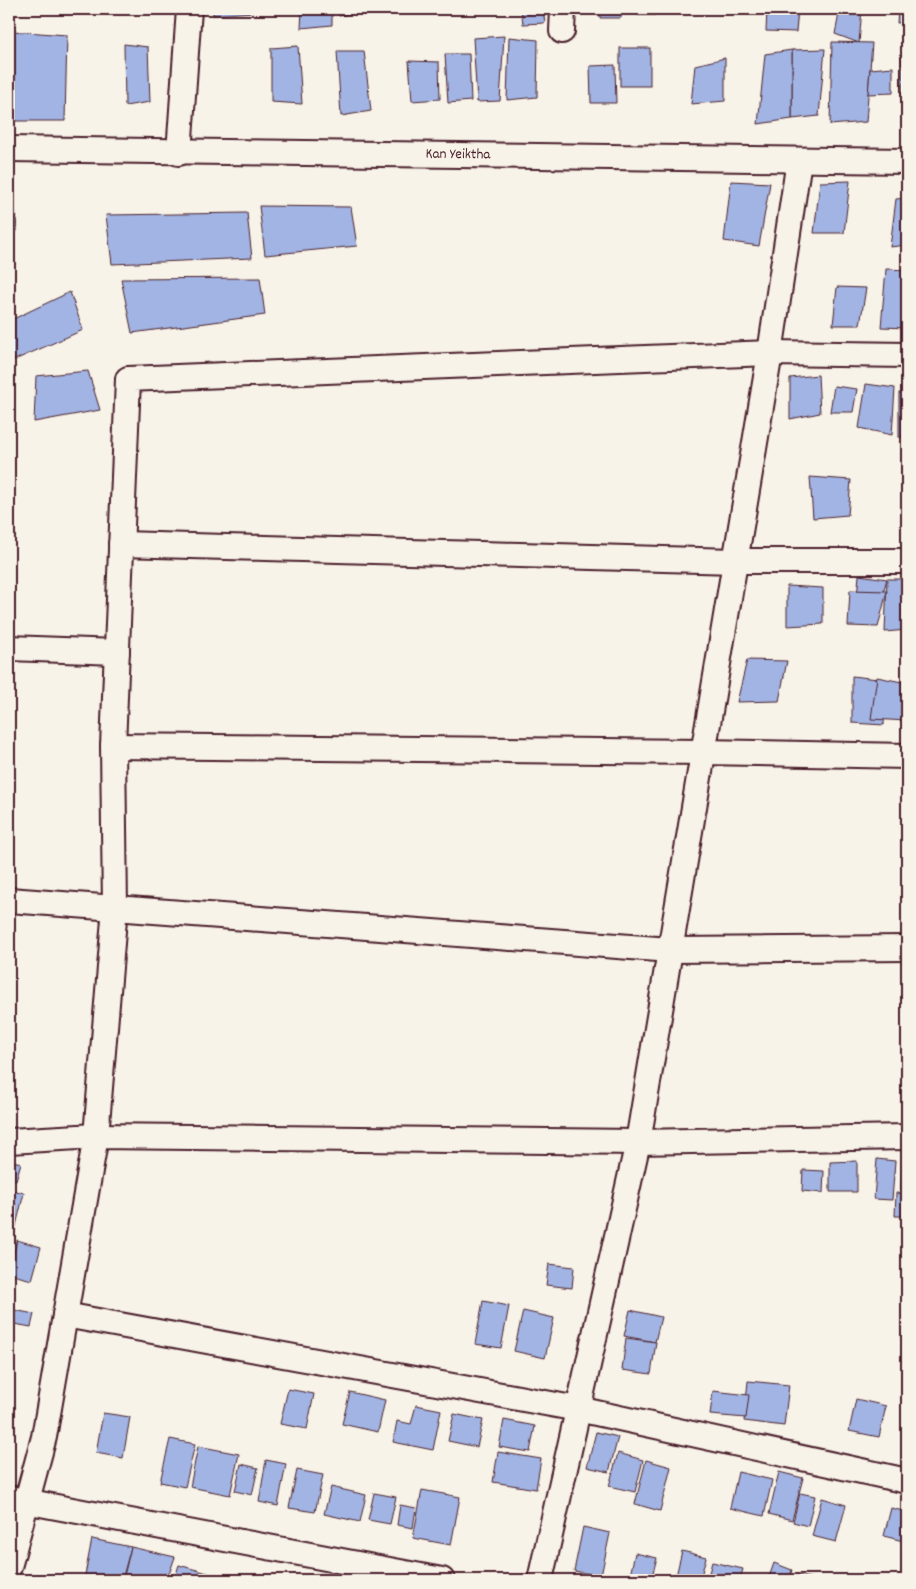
<svg xmlns="http://www.w3.org/2000/svg" width="916" height="1589" font-family="Dekko,sans-serif">
<style>
.building{fill:#a1b4e3;stroke:#4a1f2b}
.lines{fill:none;stroke-linecap:round;stroke-linejoin:round}
.minor-casing{stroke:#4a1f2b;stroke-width:28}
.minor{stroke:#f7f3e8;stroke-width:24}
.labels{text-anchor:middle;dominant-baseline:central;stroke-width:4.5;stroke-linejoin:round;paint-order:stroke}
.street-label{font-size:15px;fill:#4a1f2b;stroke:#f7f3e8}
</style>
<rect width="100%" height="100%" fill="#f7f3e8"/>
<filter id="ink" filterUnits="userSpaceOnUse"><feTurbulence type="fractalNoise" baseFrequency=".02" numOctaves="2"/><feDisplacementMap in="SourceGraphic" scale="10" xChannelSelector="R" yChannelSelector="G"/><feConvolveMatrix kernelMatrix="1 2 1 2 8 2 1 2 1" color-interpolation-filters="sRGB"/></filter>
<g filter="url(#ink)">
<g class="building">
<path d="M213,9h40v3l-40,3z"/>
<path d="M302,9h30v16l-31,3z"/>
<path d="M339,9h36l-36,7z"/>
<path d="M521,9h22l2,14 -22,1z"/>
<path d="M600,9h22l-1,9h-21z"/>
<rect x="638" y="9" width="17" height="6"/>
<rect x="655" y="9" width="19" height="5"/>
<path d="M767,9h31l-2,23 -30,-1z"/>
<path d="M840,9h22l-3,34 -24,-9z"/>
<path d="M898,9h9v13l-10,1z"/>
<path d="M12,31l55,4 -2,86h-56z"/>
<path d="M504,36l-4,65 -23,1 -4,-64z"/>
<path d="M509,37l29,3 -1,57 -30,3z"/>
<path d="M832,42l40,1 -6,79 -36,3z"/>
<path d="M124,44l24,3 2,55 -25,4z"/>
<path d="M298,46l4,58 -31,-2v-54z"/>
<rect x="620" y="48" width="30" height="38"/>
<path d="M825,49l-6,67 -27,3v-69z"/>
<path d="M792,50v69l-34,5 7,-70z"/>
<path d="M337,51h27l7,60 -30,5z"/>
<path d="M445,54h24l2,47 -23,2z"/>
<path d="M907,56v52l-5,1v-52z"/>
<path d="M725,58v43l-34,3 4,-39z"/>
<path d="M409,61l30,1 1,37 -28,2z"/>
<path d="M615,65l1,38h-25l-1,-37z"/>
<path d="M893,67v26l-25,1 2,-25z"/>
<path d="M9,174h4l4,57 -8,1z"/>
<path d="M731,181l39,2 -11,63 -35,-5z"/>
<path d="M850,181l-6,52h-30l6,-51z"/>
<path d="M907,198v47l-17,2 6,-48z"/>
<path d="M259,206l92,1 6,39 -92,9z"/>
<path d="M247,213l5,45 -140,6 -6,-49z"/>
<path d="M886,269l21,1v58l-26,-1z"/>
<path d="M260,278l5,37 -133,18 -11,-54z"/>
<path d="M837,287l29,1 -6,37h-27z"/>
<path d="M70,292l13,38 -73,32 -1,-41z"/>
<path d="M88,371l12,39 -66,12 2,-46z"/>
<path d="M818,375l2,38 -30,6v-41z"/>
<path d="M866,384l29,4 -3,47 -33,-7z"/>
<path d="M834,386l23,3 -4,23h-23z"/>
<rect x="899" y="393" width="8" height="44"/>
<path d="M810,477l41,3 -3,35 -35,3z"/>
<path d="M859,575l28,4 -11,37 -21,3z"/>
<path d="M887,579h20v51l-22,2z"/>
<path d="M787,586l36,2v36l-36,2z"/>
<path d="M850,590l37,1 -9,36 -30,-1z"/>
<path d="M747,660l40,1 -8,40 -42,1z"/>
<path d="M852,676l34,4 -2,45 -32,-2z"/>
<path d="M877,677l30,6v38l-36,-2z"/>
<path d="M877,1159l18,2 -3,39 -18,-1z"/>
<path d="M9,1160l12,3 -5,17 -7,-2z"/>
<path d="M857,1161v31h-27v-30z"/>
<path d="M902,1164h5v26h-6z"/>
<path d="M803,1170l21,1 -1,22 -21,-2z"/>
<path d="M9,1189l15,4 -10,41 -5,-2z"/>
<path d="M896,1193l11,1v22h-12z"/>
<path d="M907,1225v49h-1l-4,-48z"/>
<path d="M9,1234l6,2 -2,10 -4,-1z"/>
<path d="M17,1240l24,7 -9,33 -23,-6z"/>
<path d="M549,1264l25,3 -2,21 -26,-3z"/>
<path d="M483,1301l26,5 -8,42 -26,-4z"/>
<path d="M9,1309l25,5 -3,13 -22,-4z"/>
<path d="M630,1310l31,7 -6,25 -31,-6z"/>
<path d="M523,1311l31,7 -9,40 -31,-7z"/>
<path d="M9,1332l4,1 -2,12h-2z"/>
<path d="M626,1338l30,4 -5,32 -29,-4z"/>
<path d="M748,1381l41,4 -5,41 -40,-5z"/>
<path d="M288,1389l26,5 -7,35 -27,-5z"/>
<path d="M713,1391l36,4 -3,23 -36,-3z"/>
<path d="M350,1392l35,8 -7,32 -36,-8z"/>
<path d="M856,1399l30,7 -7,31 -30,-6z"/>
<path d="M416,1405l25,5 -8,40 -40,-8 4,-21 14,3z"/>
<path d="M103,1413l27,4 -7,41 -27,-5z"/>
<path d="M907,1413v25l-5,-2z"/>
<path d="M454,1414l29,6 -6,27 -29,-6z"/>
<path d="M504,1420l31,6 -5,26 -31,-5z"/>
<path d="M596,1432l22,5 -9,35 -22,-5z"/>
<path d="M170,1439l25,5 -10,43 -25,-5z"/>
<path d="M198,1446l41,8 -9,41 -40,-8z"/>
<path d="M498,1452l43,7 -5,30 -43,-7z"/>
<path d="M618,1453l25,7 -8,32 -26,-6z"/>
<path d="M266,1460l20,4 -8,42 -19,-4z"/>
<path d="M646,1460l25,7 -11,44 -25,-7z"/>
<path d="M241,1464l17,4 -6,27 -17,-4z"/>
<path d="M297,1470l26,5 -8,37 -26,-4z"/>
<path d="M738,1472l34,8 -8,36 -34,-8z"/>
<path d="M779,1472l24,6 -11,42 -23,-6z"/>
<path d="M331,1487l35,8 -6,27 -36,-8z"/>
<path d="M422,1490l38,7 -9,48 -38,-7z"/>
<path d="M374,1493l22,4 -6,27 -22,-4z"/>
<path d="M800,1493l15,3 -7,30 -15,-4z"/>
<path d="M822,1498l24,7 -10,37 -24,-6z"/>
<path d="M400,1505l16,3 -3,20 -16,-3z"/>
<path d="M891,1508l16,4v13l-4,16 -19,-5z"/>
<path d="M583,1527l27,6 -9,43 -27,-5z"/>
<path d="M907,1536v24l-5,-1z"/>
<path d="M92,1539l39,8 -9,33h-38z"/>
<path d="M131,1547l44,10 -8,23h-44z"/>
<path d="M682,1551l24,6 -6,23h-25z"/>
<path d="M635,1553l22,5 -6,22h-22z"/>
<path d="M712,1562l31,7 -3,11h-33z"/>
<path d="M774,1563l18,7 -3,10h-21z"/>
<path d="M179,1565l32,9 -2,6h-35z"/>
<path d="M797,1575l21,5h-22z"/>
</g>
<g class="lines">
<g class="minor-casing">
<g id="minor">
<path d="M562,31l1,-22"/>
<path id="s1" d="M9,149l898,12"/>
<path d="M179,153l10,-144"/>
<path d="M121,544l614,17h172"/>
<path d="M9,648l108,4"/>
<path d="M113,746l590,6 204,4"/>
<path d="M9,900l661,50 237,-2"/>
<path d="M9,1141l87,-5 542,6 269,-5"/>
<path d="M65,1315l513,94 329,72"/>
<path d="M9,1498l433,82"/>
<path d="M9,1567l35,-130 52,-301 19,-229 -2,-161 15,-367 642,-26 137,2"/>
<path d="M540,1580l98,-438 132,-789 29,-193"/>
</g>
</g>
<use href="#minor" class="minor"/>
</g>
</g>
<g class="labels">
<g class="street-label">
<text stroke="none"><textPath href="#s1" startOffset="449">Kan Yeiktha</textPath></text>
</g>
</g>
<rect width="916" height="1589" fill="none" stroke="#f7f3e8" stroke-width="30"/>
<rect x="15" y="15" width="886" height="1559" fill="none" stroke="#4a1f2b" stroke-width="2" filter="url(#ink)"/>
</svg>
